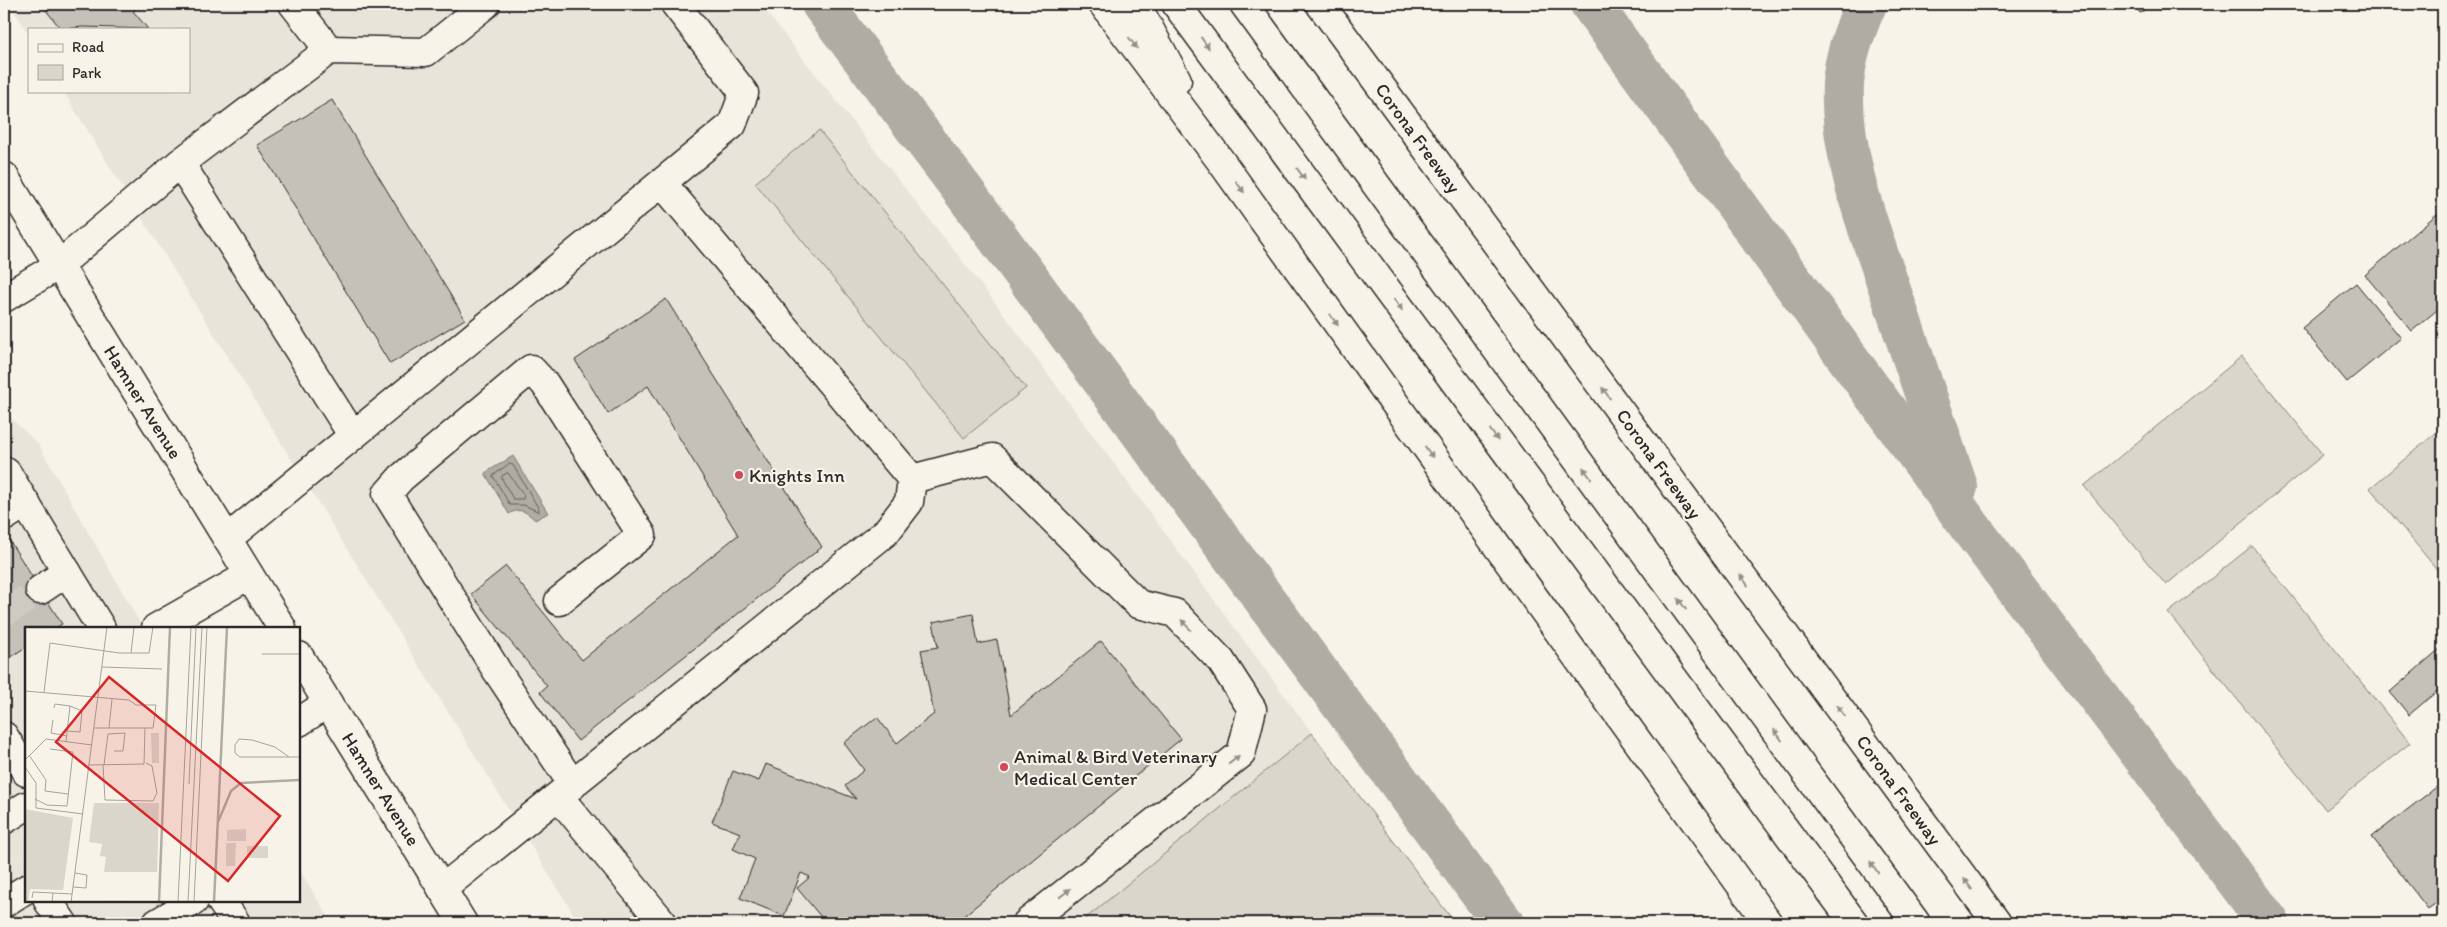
<svg xmlns="http://www.w3.org/2000/svg" width="2447" height="927" font-family="Itim,sans-serif">
<style>
.built{fill:#e8e4da}
.green{fill:#dad6cc;stroke:#82807c}
.water{fill:#afaca4;stroke:#7a7874}
.lines{fill:none;stroke-linecap:round;stroke-linejoin:round}
.shore{stroke:#605f5b;stroke-width:1}
.canal{stroke:#afaca4;stroke-width:42}
.building{fill:#c4c1b9;stroke:#2b2b2b}
.minor-tunnel{stroke:#cecbc2;stroke-width:28;stroke-dasharray:28 14;stroke-linecap:butt}
.minor-casing{stroke:#2b2b2b;stroke-width:31}
.major-casing{stroke:#2b2b2b;stroke-width:31}
.highway-casing{stroke:#2b2b2b;stroke-width:31}
.minor{stroke:#f7f3e8;stroke-width:28}
.major{stroke:#f7f3e8;stroke-width:28}
.highway{stroke:#f7f3e8;stroke-width:28}
.oneway{fill:#918f8a}
.poi-dot{fill:#d1495b;stroke:#f7f3e8;stroke-width:2}
.labels{text-anchor:middle;dominant-baseline:central;stroke-width:4.5;stroke-linejoin:round;paint-order:stroke}
.street-label{font-size:19px;fill:#2b2b2b;stroke:#f7f3e8}
.poi-label{font-size:19px;fill:#2b2b2b;stroke:#f7f3e8;text-anchor:start}
.inset-river{fill:none;stroke:#afaca4;stroke-width:2.5}
.inset-road{fill:none;stroke:#a5a39c;stroke-width:1}
.view{fill:#d62828;fill-opacity:0.15;stroke:#d62828;stroke-width:2.5}
.inset-edge{fill:none;stroke:#2b2b2b;stroke-width:2.5}
</style>
<rect width="100%" height="100%" fill="#f7f3e8"/>
<filter id="ink" filterUnits="userSpaceOnUse"><feTurbulence type="fractalNoise" baseFrequency=".02" numOctaves="2"/><feDisplacementMap in="SourceGraphic" scale="10" xChannelSelector="R" yChannelSelector="G"/><feConvolveMatrix kernelMatrix="1 2 1 2 8 2 1 2 1" color-interpolation-filters="sRGB"/></filter>
<g filter="url(#ink)">
<g class="built">
<path d="M10,4h750l240,305 312,424 -232,190h-501l-516,-832h126v-62h-160v6z"/>
<path d="M4,415l7,3 27,26 105,184h-117v273h273v-32l33,54h-328z"/>
</g>
<g class="green">
<path d="M819,130l207,258 -62,50 -209,-255z"/>
<path d="M2242,356l81,99 -157,130 -82,-99z"/>
<path d="M2443,427v150l-73,-89z"/>
<path d="M2252,546l158,197 -84,67 -158,-197z"/>
<path d="M1312,733l143,190h-375z"/>
</g>
<path class="water" d="M513,456l35,57 -13,7c-8,-8 -15,-13 -26,-6l-24,-41z"/>
<g class="lines">
<g class="shore">
<path d="M509,464l4,1 26,44v3l-15,-7h-14l-17,-29z"/>
<path d="M508,473l16,22 -1,4h-10l-11,-20v-3z"/>
</g>
<g class="canal">
<path d="M822,4l143,189 538,730"/>
<path d="M1591,4l380,524 298,395"/>
<path d="M1866,4c-11,25 -21,52 -23,80 -3,71 25,142 48,209 22,65 44,129 66,194"/>
</g>
</g>
<g class="building">
<path d="M41,4h101l-9,7 15,18 -65,-2 -22,2z"/>
<path d="M2133,4h19l-12,9z"/>
<path d="M332,100l133,219 -75,45 -133,-219z"/>
<path d="M2437,214l6,8v83l-31,26 -47,-56z"/>
<path d="M2356,283l45,55 -54,44 -45,-54z"/>
<path d="M666,299l156,248 -244,194 -38,-49 7,-6 -76,-92 35,-28 76,94 156,-125 -90,-149 -40,28 -33,-54z"/>
<path d="M4,532l58,92 -7,4h-29v19l-22,14z"/>
<path d="M973,614l5,30 19,-4 14,75 90,-74 80,98 -226,184h-129l-29,-35 13,-11 -9,-4 -17,43 -44,-18 15,-39 -22,-10 7,-16 -28,-11 21,-51 26,10 7,-17 90,35 -11,-13 19,-16 -20,-27 33,-26 20,26 37,-29 -13,-64 17,-3 -5,-25z"/>
<path d="M2443,646v40l-34,29 -19,-23z"/>
<path d="M2443,782v116l-15,11 -56,-72z"/>
</g>
<g class="lines">
<path class="minor-tunnel" d="M4,613l36,-23"/>
<g class="minor-casing">
<g id="minor">
<path d="M293,4l36,46"/>
<path d="M180,163l173,273"/>
<path d="M4,298l55,-33 121,-102 149,-113 97,2 60,-48"/>
<path d="M4,471l3,2 94,155"/>
<path d="M912,479l80,-21 146,146 37,9 46,48 31,48 -11,45 -214,169"/>
<path d="M4,517l22,-14"/>
<path d="M227,539l505,-414 12,-32 -69,-89"/>
<path d="M40,590l27,-18"/>
<path d="M559,601l83,-66 -97,-151 -14,-15 -130,109 -14,16 110,177 76,114"/>
<path d="M156,628l93,-53"/>
<path d="M299,722l29,-19"/>
<path d="M4,736l22,36"/>
<path d="M559,797l104,126"/>
<path d="M4,820l22,-14"/>
<path d="M442,889l444,-357 23,-30 3,-23 -250,-296"/>
<path d="M48,901l15,22"/>
<path d="M221,901l15,22"/>
<path d="M4,903l22,-14"/>
<path d="M157,923l37,-22"/>
</g>
</g>
<g class="major-casing">
<g id="major">
<path d="M4,176l278,452"/>
<path d="M299,656l164,267"/>
</g>
</g>
<g class="highway-casing">
<g id="highway">
<path d="M1103,4l117,156 548,763"/>
<path d="M1136,4l41,76"/>
<path d="M1176,4l678,919"/>
<path d="M1244,4l672,919"/>
<path d="M1320,4l677,919"/>
</g>
</g>
<use href="#minor" class="minor"/>
<use href="#major" class="major"/>
<use href="#highway" class="highway"/>
</g>
<defs><path id="oneway-solid" d="M-6-.8H1V-3.2L6.5 0L1 3.2V.8H-6Z" transform="scale(1.25)"/></defs>
<g class="oneway">
<use href="#oneway-solid" transform="translate(1133 43) rotate(53)"/>
<use href="#oneway-solid" transform="translate(1205 43) rotate(54)"/>
<use href="#oneway-solid" transform="translate(1301 174) rotate(54)"/>
<use href="#oneway-solid" transform="translate(1240 187) rotate(54)"/>
<use href="#oneway-solid" transform="translate(1398 305) rotate(54)"/>
<use href="#oneway-solid" transform="translate(1334 320) rotate(54)"/>
<use href="#oneway-solid" transform="translate(1606 393) rotate(-126)"/>
<use href="#oneway-solid" transform="translate(1494 435) rotate(54)"/>
<use href="#oneway-solid" transform="translate(1429 452) rotate(54)"/>
<use href="#oneway-solid" transform="translate(1587 473) rotate(-126)"/>
<use href="#oneway-solid" transform="translate(1744 580) rotate(-126)"/>
<use href="#oneway-solid" transform="translate(1682 604) rotate(-126)"/>
<use href="#oneway-solid" transform="translate(1186 625) rotate(-133)"/>
<use href="#oneway-solid" transform="translate(1841 711) rotate(-126)"/>
<use href="#oneway-solid" transform="translate(1778 735) rotate(-126)"/>
<use href="#oneway-solid" transform="translate(1234 760) rotate(-38)"/>
<use href="#oneway-solid" transform="translate(1874 867) rotate(-126)"/>
<use href="#oneway-solid" transform="translate(1968 884) rotate(-126)"/>
<use href="#oneway-solid" transform="translate(1065 893) rotate(-38)"/>
</g>
</g>
<g class="poi-dot">
<circle cx="739" cy="475" r="5"/>
<circle cx="1004" cy="767" r="5"/>
</g>
<g class="labels">
<g class="street-label">
<text transform="translate(1418 138) rotate(54)">Corona Freeway</text>
<text transform="translate(143 402) rotate(58)">Hamner Avenue</text>
<text transform="translate(1659 464) rotate(54)">Corona Freeway</text>
<text transform="translate(381 789) rotate(58)">Hamner Avenue</text>
<text transform="translate(1899 790) rotate(54)">Corona Freeway</text>
</g>
<g class="poi-label">
<text x="749" y="475">Knights Inn</text>
<text x="1014" y="756">Animal &amp; Bird Veterinary<tspan x="1014" dy="22">Medical Center</tspan></text>
</g>
</g>
<g transform="translate(25 627)">
<rect width="275" height="275" fill="#f7f3e8"/>
<path d="M126,106h8v30h-7zM69,176h65l-2,69h-53l2,-15 -6,-1 2,-12 -13,-2zM0,182l48,9 -10,72 -33,-1 -2,13 -3,-1zM221,202v12h-19v-11zM201,216h10l-1,23h-9zM222,219h21v12h-21z" fill="#dad6cc"/>
<path class="inset-river" d="M193,195l13,-31 10,-8 58,-3M134,275l11,-275M189,275l13,-275"/>
<path class="inset-road" d="M106,26l3,-26M237,27h38M77,40l60,2M0,64l104,9 7,5h20l-3,23h-59M19,65l6,-49 69,10h30l4,-26M29,81l1,-4 15,2 -4,36M28,93l-2,13 16,3M84,101l3,-29M42,104l13,1 2,-21 -12,-5M4,128l17,25 -1,11 23,3M264,130l-14,-10 -23,-7 -13,-1 -4,6v8l5,4h60M0,133l21,-21 46,6M64,138l55,-1 1,-36M78,138l2,35 48,1 4,-8 -5,-27 -6,-3M79,138l4,-31 17,-1 -2,18h-9M0,140l11,16v25l47,6M164,157l7,-157M10,172l12,6 20,1 6,-54 -23,-3M48,260l13,1 1,-13 -12,-2M7,271l1,-6 20,1M27,275l1,-9 19,1M46,275l36,-275M153,275l13,-275M163,275l14,-275M169,275l13,-275"/>
<path class="view" d="M84,50l171,139 -52,65 -172,-139z"/>
<rect width="275" height="275" class="inset-edge"/>
</g>
<rect width="2447" height="927" fill="none" stroke="#f7f3e8" stroke-width="20"/>
<rect x="10" y="10" width="2427" height="907" fill="none" stroke="#2b2b2b" stroke-width="2" filter="url(#ink)"/>
<rect x="28" y="28" width="162" height="65" fill="#f7f3e8" stroke="#a5a39c"/>
<rect x="38" y="44" width="25" height="8" fill="#f7f3e8" stroke="#a5a39c"/>
<text x="72" y="52" font-size="15" fill="#2b2b2b">Road</text>
<rect x="38" y="65" width="25" height="15" fill="#dad6cc" stroke="#a5a39c"/>
<text x="72" y="78" font-size="15" fill="#2b2b2b">Park</text>
</svg>
